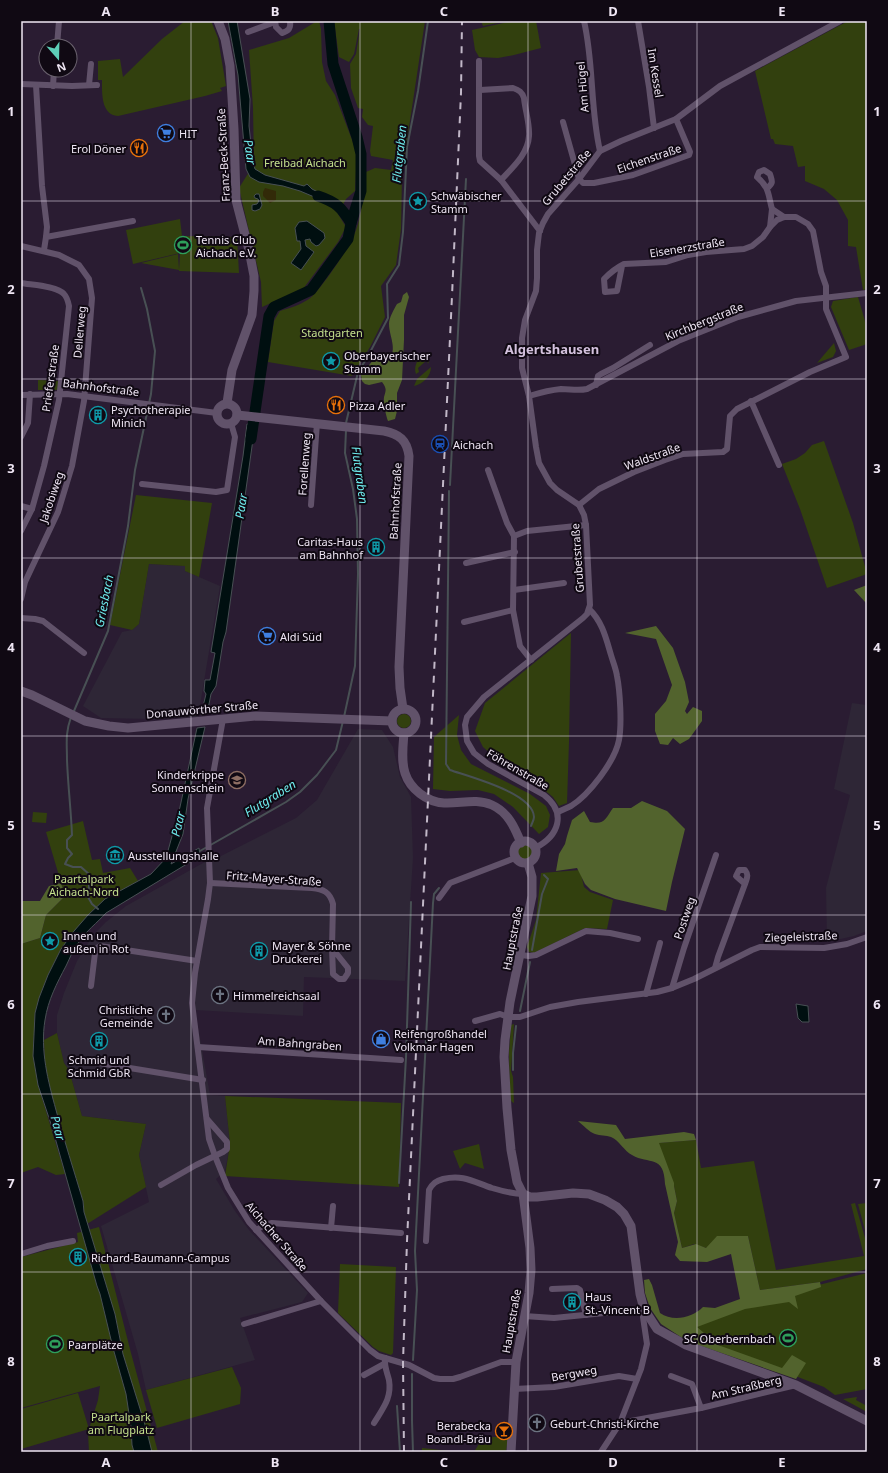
<svg xmlns="http://www.w3.org/2000/svg" width="888" height="1473" font-family="'Noto Sans',sans-serif">
<style>
.industrial{fill:#2e2636}
.green{fill:#32400e}
.forest{fill:#52632d}
.sand{fill:#322a08}
.water{fill:#000f10;stroke:#485054}
.lines{fill:none;stroke-linecap:round;stroke-linejoin:round}
.stream{stroke:#485054;stroke-width:2}
.river{stroke:#000f10;stroke-width:11}
.street{stroke:#61526a;stroke-width:6}
.secondary{stroke:#61526a;stroke-width:9}
.rail{stroke:#c2b8c8;stroke-width:2;stroke-dasharray:7 7;stroke-linecap:butt}
.grid{fill:none;stroke:#efe6f4;stroke-width:1;stroke-opacity:0.55}
.labels{text-anchor:middle;dominant-baseline:central;stroke-width:4;stroke-linejoin:round;paint-order:stroke}
.street-label{font-size:11px;fill:#efe6f4;stroke:#100913}
.poi-label{font-size:11px;fill:#efe6f4;stroke:#100913;text-anchor:start}
.park-label{font-size:11px;fill:#c4e08d;stroke:#100913}
.water-label{font-size:12px;font-style:italic;fill:#6eebec;stroke:#100913}
.quarter-label{font-size:13px;font-weight:bold;fill:#d3c1dd;stroke:#100913}
.neatline{fill:none;stroke:#efe6f4;stroke-width:1.5}
.grid-label{font-size:13px;text-anchor:middle;font-weight:bold;fill:#efe6f4}
</style>
<rect width="100%" height="100%" fill="#2a1c32"/>
<g class="industrial">
<path d="M149,564l36,2v5l35,15 -22,131 -46,2 -51,-1 -18,-12 39,-74 10,-2 7,-6z"/>
<path d="M852,703l15,2v226l-13,5 -27,6 -1,-54 24,-93 -16,-6z"/>
<path d="M358,729l24,1 11,17 7,30 11,20 2,61 -8,123 -101,-4 -1,39 -108,-6 15,85 15,1 5,48 -5,27 -9,8 19,32 14,19 59,63 -6,9 -62,16 15,42 -109,30 -8,-36 -37,-128 48,-24 -10,-47 7,-31 -64,-8 -13,-46 -5,-7 -7,-30v-18l7,-22 13,-32 16,-26 13,-13 20,-16 77,-43 14,-5 79,-40 21,-18z"/>
</g>
<g class="green">
<path d="M185,21h26l7,17 8,48 -6,2 2,3 -17,5 -87,20c-17,-1 -16,-23 -16,-36h-4v-19l22,-2 3,18 39,-38z"/>
<path d="M317,21h2l2,8 1,33 4,19 9,14 22,58 -2,38 -9,8 -8,15 8,13 -8,15 -35,47 -41,18 -1,-25 -22,-94 15,-24 -1,-56 -4,-58 40,-12z"/>
<path d="M334,21h91l-23,153 -1,55 -5,36 -15,21 4,31 -15,30 -18,29 -84,-14 6,-41 6,-10c10,-3 20,-6 29,-12 12,-9 42,-54 47,-69 6,-15 8,-41 10,-58l9,-4 16,2 2,-10 -22,-4 -1,-5 3,-25 -5,-1 -6,-8 1,-8 -5,-1 -7,-20 -1,-24 6,-10 4,-25h-1l-5,25 -5,8 -10,-5z"/>
<path d="M481,21h26l-24,5z"/>
<path d="M512,21h24l5,27 -27,7 -16,3 -19,-1 -4,-7 -3,-20z"/>
<path d="M848,21h19v268l-4,1 -7,-43 -8,-1v-26l-11,-20 -13,-11 -19,-8v-15l-7,1 -5,-21 -18,-2 -2,-5h-2l-16,-68z"/>
<path d="M180,219l2,17 55,1 2,36 -60,-2 1,-18 -47,11 -7,-34z"/>
<path d="M178,254l1,16 -38,-7z"/>
<path d="M858,297l9,31v16l-18,6 -18,-43 2,-6z"/>
<path d="M834,343l2,8 -3,6 -16,6z"/>
<path d="M423,357h3l3,4 -1,3 -1,-4 -9,8 1,4 -3,2c-2,-6 0,-11 3,-16z"/>
<path d="M431,367c0,9 -8,17 -17,19l3,-7z"/>
<path d="M38,380l21,1 -1,9h-20z"/>
<path d="M824,441l29,82 14,51 -40,14 -27,-79 -18,-45 14,-5 9,-6 7,-8z"/>
<path d="M136,495l76,8 -13,74 -14,-6v-5l-36,-2 -10,60 -7,6 -22,-5z"/>
<path d="M571,633l-2,109 -2,61 -8,3 -6,-9 -10,-8 -35,-20 -25,-22 -8,-16 10,-28z"/>
<circle cx="404" cy="721" r="7"/>
<path d="M459,715l-2,20 4,15 10,14 59,30 16,12 4,9 -2,12 -9,7 -26,-27 -19,-13 -16,-4 -28,1 -17,-2 1,-52z"/>
<path d="M33,812l14,1 -1,10 -14,-1z"/>
<path d="M83,821l9,39 8,-1 3,14 27,-5 8,13 -33,18 -17,16 -27,34 -13,26 -9,23 -4,15 -2,43 5,29 27,89 -9,1 -18,-8 -17,6v-229l19,-6 6,-23 19,-19 -19,-64z"/>
<circle cx="525" cy="853" r="8"/>
<path d="M580,870l4,17 6,5 23,8 -6,29 -22,-1 -51,25 -5,-1 -2,-5 9,-27 5,-47z"/>
<path d="M514,1024l-3,47 2,6 1,26 -2,-1 -2,-3 -1,-46 2,-28z"/>
<path d="M57,1033l7,30 5,7 13,46 64,8 -7,31 7,32 -59,37 -3,-12 -1,-11 -22,-70 -12,-46 -4,-17 -1,-28z"/>
<path d="M225,1096l54,2 122,5 -2,84 -174,-11 5,-32z"/>
<path d="M696,1140l5,28 53,-7 22,109 88,-14 -13,-52 4,-1 12,42v24l-47,13 -60,8 -12,-54 -42,12 -12,-4 -12,4 -8,-35 3,-12 -3,-15 -16,-43z"/>
<path d="M479,1144l5,25 -19,-6 -5,6 -7,-18z"/>
<path d="M867,1203v35l-9,-34z"/>
<path d="M99,1227l32,126 27,99h-69l-1,-19 1,-4 -68,20v-40l57,-16 11,36 9,-29 2,-14 -79,22v-151l57,-15 -1,-9z"/>
<path d="M340,1264l56,3 -3,86 -2,2 -12,-4 -6,-4 -35,-34z"/>
<path d="M867,1273v116l-32,6 -11,-8 -99,-38 -32,-22 53,-24z"/>
<path d="M232,1367l9,21 -1,16 -83,24 -11,-38z"/>
<path d="M857,1397l-1,3 11,6v6l-24,-13z"/>
<path d="M483,1437h25l-2,15h-32z"/>
<path d="M422,1448l37,4h-37z"/>
</g>
<g class="forest">
<path d="M407,292l2,5 -5,18v25l-2,40 -5,13v18l-2,8 -7,2c-2,-5 -5,-19 -4,-24 2,-7 3,-8 -2,-15l-13,3 -4,-1 -3,-3 -1,-6 13,-16 11,3c15,-9 4,-25 4,-38 0,-6 5,-15 8,-20l4,-2 2,-7z"/>
<path d="M867,585v19l-13,-14z"/>
<path d="M656,626l17,22 12,34 4,20 -4,9 2,3 6,-7 9,4v10l-13,18 -9,5 -7,-6 -5,7 -8,-1 -5,-13v-17l11,-13 6,-16 -16,-46 -31,-6z"/>
<path d="M642,801l25,10 18,18 -13,53 -6,29 -51,-12 -24,-9 -6,-6 -8,-16 -21,3 3,-17 6,-10 2,-8 5,-16 12,-9 6,11c15,3 15,-3 23,-14h18z"/>
<path d="M61,883l4,13 -19,19 -6,23 -19,6v-43h19l9,-15z"/>
<path d="M578,1121l38,4 9,14 59,-7 10,2 2,6 -37,3 15,40v3l3,15 -3,12 8,35 14,-4 10,4 11,-12h31l12,54 60,-8 1,5 -26,9 3,13 -9,-7 -44,7 -48,18 21,18 64,23 10,-13 14,8 -10,16 -109,-38 -26,-17 -11,-16 -5,-15 -1,-13 5,-1 3,6 8,28c13,9 32,5 43,-6l12,1 25,-9 -9,-45 -24,8 -27,-1 -5,-6 3,-13 -13,-58c-1,-30 -16,-19 -33,-29 -8,-4 -13,-15 -21,-18 -5,-2 -11,-1 -16,-3 -6,-2 -12,-9 -17,-13z"/>
</g>
<path class="sand" d="M265,188l11,3v9l-6,3 -7,-7v-4z"/>
<g class="water">
<path d="M228,21h9l13,78 -1,27 4,36 2,7 10,6 39,11 3,-2 5,5 21,11 -2,4 -31,-13 -17,-5 -24,-4 -9,-5 -4,-8 -8,-94z"/>
<path d="M256,194h3l3,11 -2,4 -5,2 -3,-1v-5l5,-1 2,-3 -1,-2 -3,-1 -1,-2z"/>
<path d="M307,221l17,12 1,5 -6,7 -3,1 -5,-4 -1,-3 -5,1 1,6 8,6 -13,18 -10,-7 10,-14 -1,-8h-3l-2,-13 4,-6z"/>
<path d="M247,424l8,1 -29,207 -3,10 -7,44 -5,8 -4,20 -6,1 5,-21 -2,-3 1,-11h5l5,-27 -4,-1 32,-196z"/>
<path d="M205,727l-17,72 -5,35 -12,30 28,-16 1,8 -94,57c-9,10 -20,18 -27,29 -6,7 -9,16 -13,24 -9,17 -18,34 -21,54 -5,30 3,61 11,90 8,30 18,61 27,91l1,11 31,102 8,40 23,74 6,24h-18l-2,-7 -1,-18 -5,-33 -13,-46 -13,-54 -3,-8 -45,-159 -14,-42 -5,-29 2,-43 4,-15 9,-23 13,-26 13,-18 14,-16 17,-16 46,-25 15,-16 14,-51 17,-79z"/>
<path d="M796,1004l12,2 1,16h-7l-4,-4z"/>
</g>
<g class="lines">
<g class="stream">
<path d="M346,423l12,-51 9,-14 21,-40 -1,-34 12,-19 4,-33 4,-85 11,-56 10,-70"/>
<path d="M450,485l16,-306"/>
<path d="M449,491l-3,273 4,6c20,7 83,23 84,47 0,3 -2,6 -3,9"/>
<path d="M74,711l34,-80 20,-105 7,-56 16,-76 4,-43 -8,-42 -6,-21"/>
<path d="M71,717c-6,17 -4,26 -4,43 1,26 4,50 5,75l-5,5v8l5,6 -4,4 -3,6 8,3h8l9,8 -2,22 4,7 6,5"/>
<path d="M344,717l11,-51 3,-92 -1,-55 -4,-30 -8,-36 1,-23"/>
<path d="M200,851l86,-49 14,-10 17,-17 19,-25 7,-29"/>
<path d="M532,950l10,-56 6,-15 -4,-4"/>
<path d="M520,1011l10,-49"/>
<path d="M513,1070v-17l3,-27"/>
<path d="M399,1183l7,-126 5,-155"/>
<path d="M413,1360l4,-70 -2,-39 18,-348 1,-9 5,-6"/>
<path d="M412,1374v47l1,31"/>
<path d="M397,1406l3,46"/>
</g>
<g class="river">
<path d="M329,21l4,43 24,73 4,17v37l-10,32"/>
<path d="M251,439l18,-123 5,-9 37,-17 37,-51 3,-16c-10,-16 -15,-21 -33,-27"/>
</g>
<g class="street">
<path d="M275,21l1,6 6,6c7,-2 9,-5 8,-12"/>
<path d="M584,21c10,43 6,87 16,130"/>
<path d="M638,21l11,66 5,41"/>
<path d="M248,32l27,-10"/>
<path d="M57,46l2,-25"/>
<path d="M479,61v95l1,5 21,19 39,51"/>
<path d="M21,84l51,2 25,-1"/>
<path d="M36,85l6,101 5,41 -1,10"/>
<path d="M89,85l2,-21"/>
<path d="M53,86l1,-16"/>
<path d="M480,90l33,-2c6,2 9,4 11,10 1,12 6,26 5,38 -1,18 -16,31 -28,44"/>
<path d="M563,122l16,57 4,4h11l39,-8 56,-20 1,-3 -14,-33"/>
<path d="M767,188c7,-5 5,-7 3,-14l-6,-4 -5,2 -2,5c13,11 11,18 15,32l12,8"/>
<path d="M770,227l2,-18"/>
<path d="M21,246l38,9 20,10 10,14 3,19 -8,103 -12,65 -14,46 -33,70 -4,17"/>
<path d="M44,250l2,-13 87,-16"/>
<path d="M21,283c11,2 36,3 43,11 3,3 4,7 5,12l-10,94 -15,66 -12,43 -11,22"/>
<path d="M596,385l2,-9 3,-2 12,-6 37,-23"/>
<path d="M21,395l46,-1 150,19"/>
<path d="M529,396c10,-3 21,-6 32,-7 9,0 17,2 26,0l91,-48 60,-24 58,-16 71,-8"/>
<path d="M751,401l28,64"/>
<path d="M21,437l7,-14 2,-29"/>
<path d="M488,470l19,53 7,13"/>
<path d="M142,484l74,8 11,-2 8,-53 -4,-14"/>
<path d="M311,505l6,-82"/>
<path d="M579,505l20,-16 35,-17 31,-12 18,-6 40,-2 4,-3 3,-33 7,-7 73,-37 36,-15 -20,-48v-23l-5,-14 -8,-41 -5,-7 -12,-7h-12l-7,3 -7,7 -7,10 -11,9 -8,3 -38,3 -18,3 -22,7 -42,2c-8,4 -14,9 -20,15l1,13 12,-1 5,-25"/>
<path d="M21,506l11,3"/>
<path d="M466,563l49,-11"/>
<path d="M514,590l50,-7"/>
<path d="M21,618l14,1 8,2 41,32"/>
<path d="M464,622l49,-12"/>
<path d="M531,660l-11,-14 -7,-36 1,-74 13,-5 59,-6"/>
<path d="M223,719l-16,89 3,75 -2,16 -13,74 -3,30 17,136 6,17 13,32 21,34 72,79 49,49 8,6 31,9 25,13 6,1h13l7,-2 41,-15h15"/>
<path d="M558,812c4,-2 9,-4 13,-6 18,-11 44,-45 48,-66 3,-16 1,-49 -2,-64 -1,-7 -4,-14 -6,-21 -5,-17 -9,-34 -22,-46"/>
<path d="M535,848c24,-12 32,-35 9,-53l-56,-31 -14,-11 -7,-12 -2,-16 2,-8 17,-20 99,-79 4,-4 3,-9 -4,-80 -2,-10 -5,-10 -22,-15 -7,-7 -11,-20 -3,-16 -7,-51 -7,-28v-30l3,-18 11,-29 1,-13v-28l2,-17 4,-10 5,-9 31,-35 21,-28 21,-10 55,-22 44,-33 120,-65"/>
<path d="M210,883l102,5c11,1 18,4 21,16l-1,44"/>
<path d="M439,898l11,-15 65,-25"/>
<path d="M332,948l16,20v5l-4,6h-5l-6,-5z"/>
<path d="M521,955l8,1 7,-1 50,-24 24,2 28,6"/>
<path d="M715,968l3,-11 27,-73c2,-6 4,-9 0,-14h-6l-3,6 9,8"/>
<path d="M91,986l4,-33 1,-4 4,-3 97,15"/>
<path d="M672,988l12,-40 32,-93"/>
<path d="M646,994l14,-51"/>
<path d="M475,1021l25,-7 8,3h12l30,-10 28,-5 79,-10 15,-4 22,-9 58,-29 8,-3 64,1 23,-4 20,-7"/>
<path d="M198,1047l203,13"/>
<path d="M93,1062l110,18"/>
<path d="M161,1185l35,-20 27,-13 4,-3v-7l-20,-23"/>
<path d="M331,1228l2,-22"/>
<path d="M256,1230l9,-5 7,-2 129,10"/>
<path d="M426,1241l3,-51c4,-7 7,-9 14,-11 20,-5 31,3 49,9 10,3 20,6 31,6"/>
<path d="M21,1254l26,-8 26,-5"/>
<path d="M552,1289l25,-1 3,2 6,25"/>
<path d="M524,1316l30,2 90,-9 -1,8 4,27 -6,25 -21,54 -19,29"/>
<path d="M244,1324l77,-23"/>
<path d="M364,1375l20,-11"/>
<path d="M671,1376l21,8 9,24"/>
<path d="M514,1389l40,-2 65,-11 18,3"/>
<path d="M374,1423c9,-15 18,-25 15,-43 -2,-8 -5,-14 -4,-22"/>
<path d="M620,1423l81,-15 95,-23"/>
</g>
<g class="secondary">
<path d="M218,21l7,18 5,27 4,63 2,71 13,50 5,26v15l-2,24 -20,55 -5,33"/>
<circle cx="227" cy="414" r="10"/>
<path d="M237,415l147,16c15,3 23,9 25,25l-10,211 1,21 3,21"/>
<path d="M21,691l11,4 53,26 24,5 19,2 128,-12 136,5"/>
<circle cx="404" cy="721" r="12"/>
<path d="M404,733c-1,13 -3,28 1,40 5,16 22,29 39,30 16,1 32,-5 48,2 16,7 23,23 29,38"/>
<circle cx="525" cy="852" r="11"/>
<path d="M523,1194l7,3h7l36,-4 16,1 16,6 12,7 7,7 7,12 9,68 4,15 13,20 29,16 110,40 71,36"/>
<path d="M511,1452l5,-90 13,-69 2,-23 -1,-22 -7,-54 -6,-12 -6,-32 -4,-42 -3,-51 1,-17 5,-38 22,-106v-19l-4,-14"/>
</g>
<path class="rail" d="M404,1452l-1,-90 4,-121 45,-945 9,-203 1,-72"/>
</g>
<path class="grid" d="M191,21v1431M360,21v1431M528,21v1431M697,21v1431M21,201h846M21,379h846M21,558h846M21,736h846M21,915h846M21,1094h846M21,1272h846"/>
<defs>
<g id="supermarket-ring" transform="scale(0.9)"><circle r="9.5" fill="#100913" stroke="#3f7fe0" stroke-width="1.5"/><path d="M-6-5.5h2.5l.6 2H6L4.5 2H-2.5L-4.4-4H-6ZM-1.5 3.2a1.3 1.3 0 1 0 .1 0ZM3 3.2a1.3 1.3 0 1 0 .1 0Z" fill="#3f7fe0"/></g>
<g id="restaurant-ring" transform="scale(0.9)"><circle r="9.5" fill="#100913" stroke="#e8710a" stroke-width="1.5"/><path d="M-5-6h1v4h1v-4h1v4h1v-4h1v5L-1.5 .5V6h-2V.5L-5-1ZM5-6V6H3V1.5H1.5Q1.5-4 5-6Z" fill="#e8710a"/></g>
<g id="sight-ring" transform="scale(0.9)"><circle r="9.5" fill="#100913" stroke="#0f9aa8" stroke-width="1.5"/><path d="M0-6L1.8-2.2L6-1.7L2.9 1.2L3.7 5.4L0 3.3L-3.7 5.4L-2.9 1.2L-6-1.7L-1.8-2.2Z" fill="#0f9aa8"/></g>
<g id="stadium-ring" transform="scale(0.9)"><circle r="9.5" fill="#100913" stroke="#2e9e5b" stroke-width="1.5"/><path d="M0-5a6.5 5 0 1 0 0 10a6.5 5 0 1 0 0-10ZM-3.5-1.8h7v3.6h-7Z" fill="#2e9e5b"/></g>
<g id="building-ring" transform="scale(0.9)"><circle r="9.5" fill="#100913" stroke="#0f9aa8" stroke-width="1.5"/><path d="M-4-6H4V6H1V3H-1V6H-4ZM-2.5-4.3h1.7v1.8h-1.7ZM.8-4.3h1.7v1.8H.8ZM-2.5-1h1.7V.8h-1.7ZM.8-1h1.7V.8H.8Z" fill="#0f9aa8"/></g>
<g id="station-ring" transform="scale(0.9)"><circle r="9.5" fill="#100913" stroke="#1a4fb4" stroke-width="1.5"/><path d="M-3-6H3Q5-6 5-4V2Q5 4 3 4L4.5 6H3L1.5 4h-3L-3 6H-4.5L-3 4Q-5 4-5 2V-4Q-5-6-3-6ZM-3.5-4v3h7v-3ZM-3.5 1v1.5H-2V1ZM2 1v1.5H3.5V1Z" fill="#1a4fb4"/></g>
<g id="school-ring" transform="scale(0.9)"><circle r="9.5" fill="#100913" stroke="#8d6e63" stroke-width="1.5"/><path d="M0-5L7-2L0 1L-7-2ZM-4 1L0 2.5L4 1V4Q0 6-4 4Z" fill="#8d6e63"/></g>
<g id="museum-ring" transform="scale(0.9)"><circle r="9.5" fill="#100913" stroke="#0f9aa8" stroke-width="1.5"/><path d="M0-6L6-3V-2H-6V-3ZM-5-1h2V3h-2ZM-1-1h2V3h-2ZM3-1h2V3H3ZM-6 4H6V6H-6Z" fill="#0f9aa8"/></g>
<g id="church-ring" transform="scale(0.9)"><circle r="9.5" fill="#100913" stroke="#6b7280" stroke-width="1.5"/><path d="M-1.2-6h2.4v3.5h3.3v2.4h-3.3V6h-2.4V-.1h-3.3v-2.4h3.3Z" fill="#6b7280"/></g>
<g id="shop-ring" transform="scale(0.9)"><circle r="9.5" fill="#100913" stroke="#3f7fe0" stroke-width="1.5"/><path d="M-5-2.5h2.3a2.7 3.5 0 0 1 5.4 0H5L5.5 6h-11ZM-1.5-2.5h3a1.5 2.3 0 0 0-3 0Z" fill="#3f7fe0"/></g>
<g id="bar-ring" transform="scale(0.9)"><circle r="9.5" fill="#100913" stroke="#e8710a" stroke-width="1.5"/><path d="M-6-5H6L.8 .8V4.5H3.5V6h-7V4.5H-.8V.8Z" fill="#e8710a"/></g>
</defs>
<g fill-rule="evenodd">
<use href="#supermarket-ring" x="166" y="133"/>
<use href="#restaurant-ring" x="139" y="148"/>
<use href="#sight-ring" x="418" y="201"/>
<use href="#stadium-ring" x="183" y="245"/>
<use href="#sight-ring" x="331" y="361"/>
<use href="#restaurant-ring" x="336" y="405"/>
<use href="#building-ring" x="98" y="415"/>
<use href="#station-ring" x="440" y="444"/>
<use href="#building-ring" x="376" y="547"/>
<use href="#supermarket-ring" x="267" y="636"/>
<use href="#school-ring" x="237" y="780"/>
<use href="#museum-ring" x="115" y="855"/>
<use href="#sight-ring" x="50" y="941"/>
<use href="#building-ring" x="259" y="951"/>
<use href="#church-ring" x="220" y="995"/>
<use href="#church-ring" x="166" y="1015"/>
<use href="#shop-ring" x="381" y="1039"/>
<use href="#building-ring" x="99" y="1041"/>
<use href="#building-ring" x="78" y="1257"/>
<use href="#building-ring" x="572" y="1302"/>
<use href="#stadium-ring" x="788" y="1338"/>
<use href="#stadium-ring" x="55" y="1344"/>
<use href="#church-ring" x="537" y="1423"/>
<use href="#bar-ring" x="504" y="1431"/>
</g>
<g class="labels">
<g class="street-label">
<text transform="translate(656 73) rotate(81)">Im Kessel</text>
<text transform="translate(582 87) rotate(-95)">Am Hügel</text>
<text transform="translate(223 155) rotate(-93)">Franz-Beck-Straße</text>
<text transform="translate(649 158) rotate(-19)">Eichenstraße</text>
<text transform="translate(566 177) rotate(-50)">Grubetstraße</text>
<text transform="translate(687 247) rotate(-9)">Eisenerzstraße</text>
<text transform="translate(704 321) rotate(-22)">Kirchbergstraße</text>
<text transform="translate(79 332) rotate(-85)">Dellerweg</text>
<text transform="translate(50 378) rotate(-82)">Prieferstraße</text>
<text transform="translate(101 387) rotate(7)">Bahnhofstraße</text>
<text transform="translate(652 456) rotate(-20)">Waldstraße</text>
<text transform="translate(304 464) rotate(-86)">Forellenweg</text>
<text transform="translate(51 497) rotate(-71)">Jakobiweg</text>
<text transform="translate(395 501) rotate(-87)">Bahnhofstraße</text>
<text transform="translate(577 558) rotate(-94)">Grubetstraße</text>
<text transform="translate(202 709) rotate(-5)">Donauwörther Straße</text>
<text transform="translate(518 769) rotate(30)">Föhrenstraße</text>
<text transform="translate(274 878) rotate(4)">Fritz-Mayer-Straße</text>
<text transform="translate(684 918) rotate(-71)">Postweg</text>
<text transform="translate(801 936) rotate(-2)">Ziegeleistraße</text>
<text transform="translate(512 938) rotate(-79)">Hauptstraße</text>
<text transform="translate(300 1043) rotate(4)">Am Bahngraben</text>
<text transform="translate(277 1236) rotate(49)">Aichacher Straße</text>
<text transform="translate(511 1321) rotate(-80)">Hauptstraße</text>
<text transform="translate(574 1373) rotate(-10)">Bergweg</text>
<text transform="translate(746 1387) rotate(-13)">Am Straßberg</text>
</g>
<g class="poi-label">
<text x="179" y="133">HIT</text>
<text x="126" y="148" text-anchor="end">Erol Döner</text>
<text x="431" y="195">Schwäbischer<tspan x="431" dy="13">Stamm</tspan></text>
<text x="196" y="239">Tennis Club<tspan x="196" dy="13">Aichach e.V.</tspan></text>
<text x="344" y="355">Oberbayerischer<tspan x="344" dy="13">Stamm</tspan></text>
<text x="349" y="405">Pizza Adler</text>
<text x="111" y="409">Psychotherapie<tspan x="111" dy="13">Minich</tspan></text>
<text x="453" y="444">Aichach</text>
<text x="363" y="541" text-anchor="end">Caritas-Haus<tspan x="363" dy="13">am Bahnhof</tspan></text>
<text x="280" y="636">Aldi Süd</text>
<text x="224" y="774" text-anchor="end">Kinderkrippe<tspan x="224" dy="13">Sonnenschein</tspan></text>
<text x="128" y="855">Ausstellungshalle</text>
<text x="63" y="935">Innen und<tspan x="63" dy="13">außen in Rot</tspan></text>
<text x="272" y="945">Mayer &amp; Söhne<tspan x="272" dy="13">Druckerei</tspan></text>
<text x="233" y="995">Himmelreichsaal</text>
<text x="153" y="1009" text-anchor="end">Christliche<tspan x="153" dy="13">Gemeinde</tspan></text>
<text x="394" y="1033">Reifengroßhandel<tspan x="394" dy="13">Volkmar Hagen</tspan></text>
<text x="99" y="1059" text-anchor="middle">Schmid und<tspan x="99" dy="13">Schmid GbR</tspan></text>
<text x="91" y="1257">Richard-Baumann-Campus</text>
<text x="585" y="1296">Haus<tspan x="585" dy="13">St.-Vincent B</tspan></text>
<text x="775" y="1338" text-anchor="end">SC Oberbernbach</text>
<text x="68" y="1344">Paarplätze</text>
<text x="550" y="1423">Geburt-Christi-Kirche</text>
<text x="491" y="1425" text-anchor="end">Berabecka<tspan x="491" dy="13">Boandl-Bräu</tspan></text>
</g>
<g class="park-label">
<text x="305" y="162">Freibad Aichach</text>
<text x="332" y="332">Stadtgarten</text>
<text x="84" y="878">Paartalpark<tspan x="84" dy="13">Aichach-Nord</tspan></text>
<text x="121" y="1416">Paartalpark<tspan x="121" dy="13">am Flugplatz</tspan></text>
</g>
<g class="water-label">
<text transform="translate(250 152) rotate(82)">Paar</text>
<text transform="translate(399 154) rotate(-84)">Flutgraben</text>
<text transform="translate(360 475) rotate(82)">Flutgraben</text>
<text transform="translate(241 506) rotate(-81)">Paar</text>
<text transform="translate(104 601) rotate(-79)">Griesbach</text>
<text transform="translate(270 798) rotate(-32)">Flutgraben</text>
<text transform="translate(178 824) rotate(-76)">Paar</text>
<text transform="translate(58 1128) rotate(75)">Paar</text>
</g>
<g class="quarter-label">
<text x="552" y="349">Algertshausen</text>
</g>
</g>
<rect width="888" height="1473" fill="none" stroke="#100913" stroke-width="44"/>
<g transform="translate(58 58) rotate(160)"><circle r="19" fill="#100913" stroke="#69616d"/>
<path d="M0-3L7 15L0 10L-7 15Z" fill="#5dceb8"/>
<text y="-6" font-size="11" font-weight="bold" text-anchor="middle" fill="#efe6f4">N</text>
</g>
<rect x="22" y="22" width="844" height="1429" class="neatline"/>
<g class="grid-label">
<text x="106" y="16">A</text>
<text x="275" y="16">B</text>
<text x="444" y="16">C</text>
<text x="613" y="16">D</text>
<text x="782" y="16">E</text>
<text x="11" y="116">1</text>
<text x="877" y="116">1</text>
<text x="11" y="294">2</text>
<text x="877" y="294">2</text>
<text x="11" y="473">3</text>
<text x="877" y="473">3</text>
<text x="11" y="652">4</text>
<text x="877" y="652">4</text>
<text x="11" y="830">5</text>
<text x="877" y="830">5</text>
<text x="11" y="1009">6</text>
<text x="877" y="1009">6</text>
<text x="11" y="1188">7</text>
<text x="877" y="1188">7</text>
<text x="11" y="1366">8</text>
<text x="877" y="1366">8</text>
<text x="106" y="1467">A</text>
<text x="275" y="1467">B</text>
<text x="444" y="1467">C</text>
<text x="613" y="1467">D</text>
<text x="782" y="1467">E</text>
</g>
</svg>
